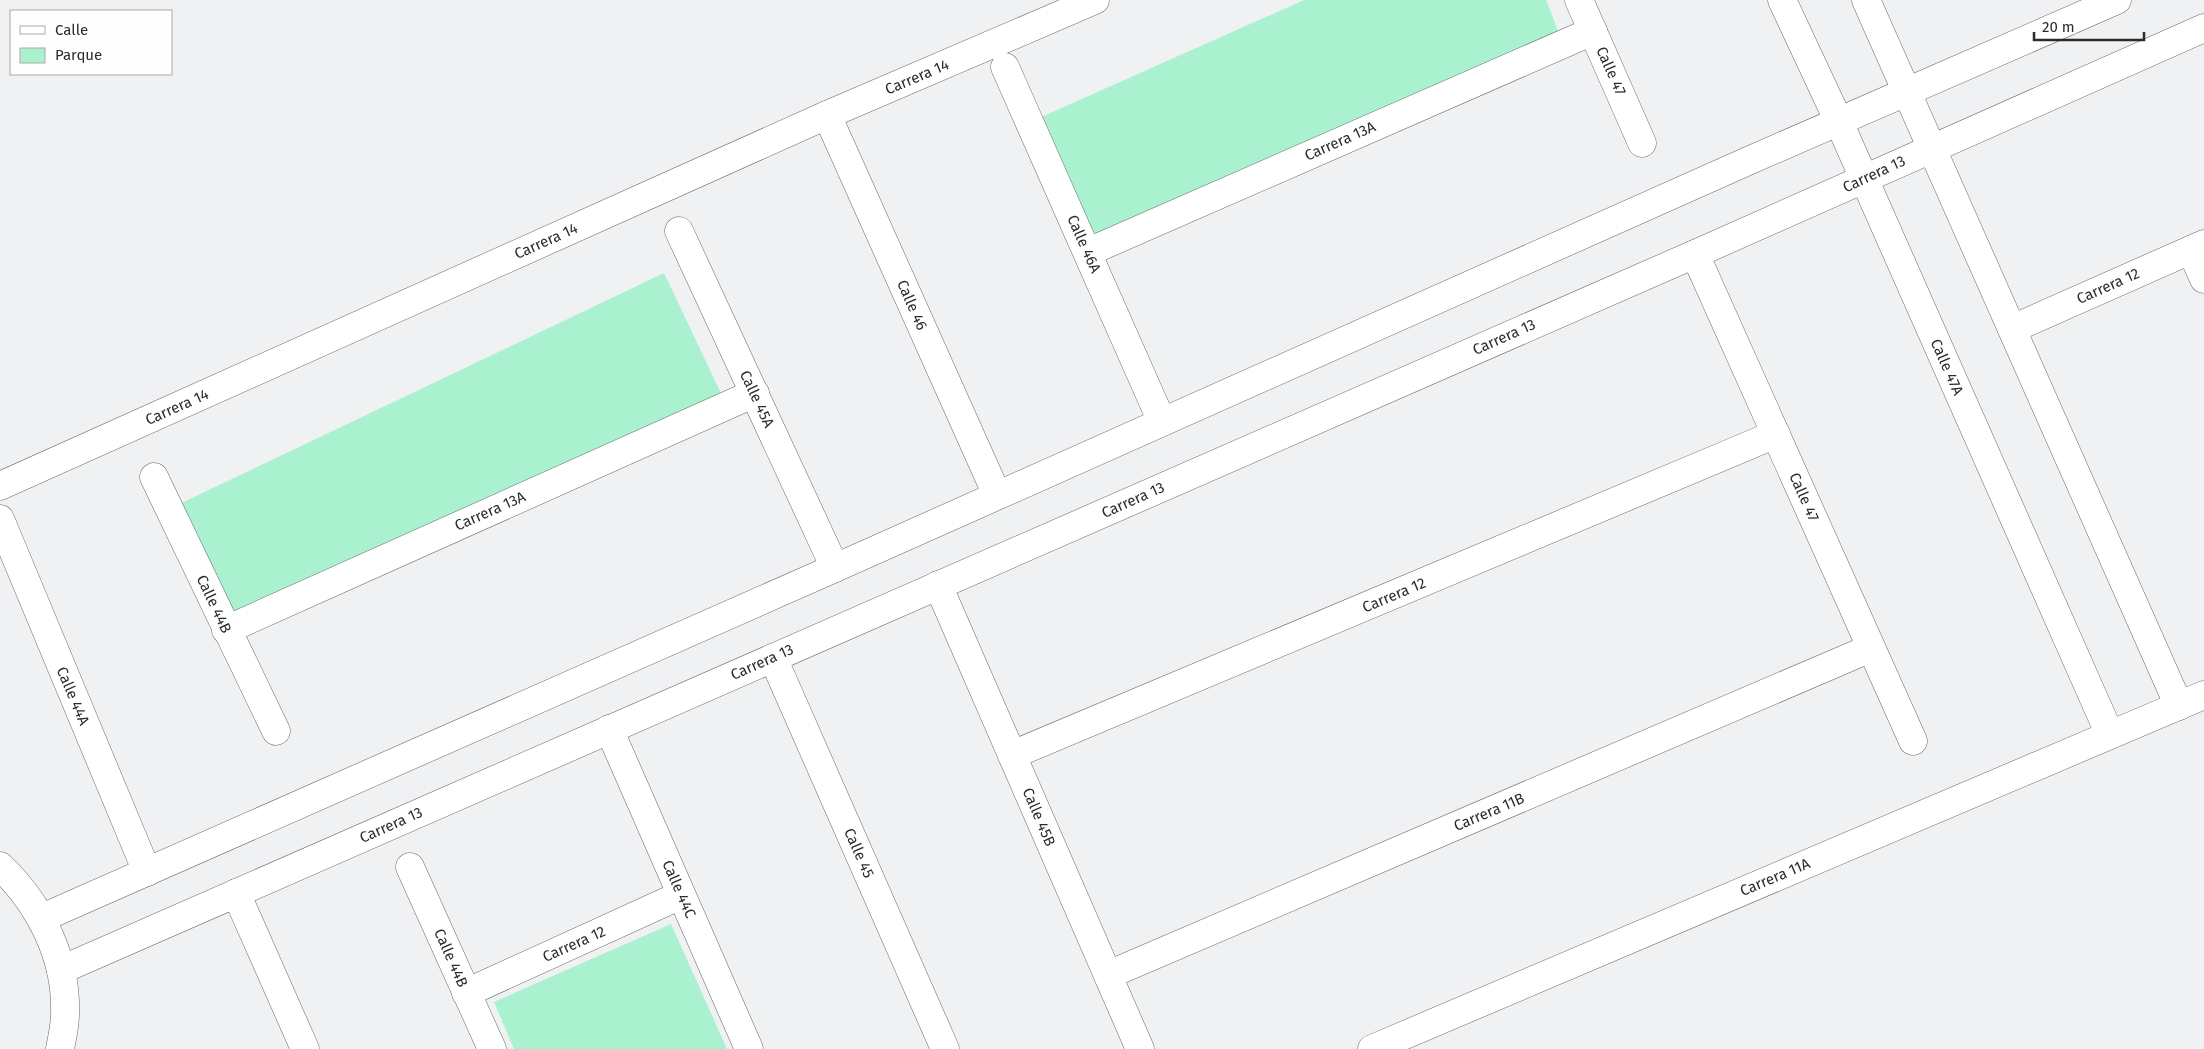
<svg xmlns="http://www.w3.org/2000/svg" width="2204" height="1049" font-family="'Fira Sans',sans-serif">
<style>
.green{fill:#aaf1cf}
.lines{fill:none;stroke-linecap:round;stroke-linejoin:round}
.street-casing{stroke:#68696b;stroke-width:29}
.street{stroke:#fff;stroke-width:28}
.labels{text-anchor:middle;dominant-baseline:central;stroke-width:4;stroke-linejoin:round;paint-order:stroke}
.street-label{font-size:15px;fill:#2b2b2c;stroke:#fefeff}
</style>
<rect width="100%" height="100%" fill="#f0f1f3"/>
<g class="green">
<path d="M1304,0h242l17,44 -475,208 -58,-130z"/>
<path d="M664,273l63,133 -501,224 -57,-121z"/>
<path d="M671,924l56,125h-213l-20,-47z"/>
</g>
<g class="lines">
<g class="street-casing">
<g id="street">
<path d="M1579,0l63,143"/>
<path d="M1782,0l57,122 271,613"/>
<path d="M1866,0l313,706"/>
<path d="M1005,67l157,355"/>
<path d="M827,115l170,380"/>
<path d="M679,231l156,337"/>
<path d="M2191,250l13,29"/>
<path d="M1088,252l505,-221"/>
<path d="M1695,254l218,487"/>
<path d="M2012,329l192,-85"/>
<path d="M154,477l122,254"/>
<path d="M0,486l827,-371 268,-115"/>
<path d="M0,519l147,353"/>
<path d="M938,585l202,464"/>
<path d="M226,630l529,-237"/>
<path d="M773,658l172,391"/>
<path d="M609,729l140,320"/>
<path d="M1012,755l764,-321"/>
<path d="M0,866c40,38 67,92 65,148 0,12 -3,24 -5,35"/>
<path d="M410,867l82,182"/>
<path d="M236,893l69,156"/>
<path d="M42,918l793,-350 913,-407 369,-161"/>
<path d="M61,970l1634,-716 509,-226"/>
<path d="M1108,975l763,-327"/>
<path d="M466,993l215,-98"/>
<path d="M1372,1049l832,-354"/>
</g>
</g>
<use href="#street" class="street"/>
</g>
<g class="labels">
<g class="street-label">
<text transform="translate(1611 71) rotate(66)">Calle 47</text>
<text transform="translate(917 77) rotate(-23)">Carrera 14</text>
<text transform="translate(1340 141) rotate(-24)">Carrera 13A</text>
<text transform="translate(1874 174) rotate(-25)">Carrera 13</text>
<text transform="translate(546 241) rotate(-24)">Carrera 14</text>
<text transform="translate(1084 244) rotate(66)">Calle 46A</text>
<text transform="translate(2108 286) rotate(-24)">Carrera 12</text>
<text transform="translate(912 305) rotate(66)">Calle 46</text>
<text transform="translate(1504 337) rotate(-24)">Carrera 13</text>
<text transform="translate(1947 367) rotate(66)">Calle 47A</text>
<text transform="translate(757 399) rotate(65)">Calle 45A</text>
<text transform="translate(177 407) rotate(-24)">Carrera 14</text>
<text transform="translate(1804 497) rotate(66)">Calle 47</text>
<text transform="translate(1133 500) rotate(-24)">Carrera 13</text>
<text transform="translate(490 511) rotate(-24)">Carrera 13A</text>
<text transform="translate(1394 595) rotate(-23)">Carrera 12</text>
<text transform="translate(214 604) rotate(65)">Calle 44B</text>
<text transform="translate(762 662) rotate(-24)">Carrera 13</text>
<text transform="translate(73 696) rotate(67)">Calle 44A</text>
<text transform="translate(1489 812) rotate(-23)">Carrera 11B</text>
<text transform="translate(1039 817) rotate(67)">Calle 45B</text>
<text transform="translate(391 825) rotate(-24)">Carrera 13</text>
<text transform="translate(859 853) rotate(66)">Calle 45</text>
<text transform="translate(1775 877) rotate(-23)">Carrera 11A</text>
<text transform="translate(679 889) rotate(66)">Calle 44C</text>
<text transform="translate(574 944) rotate(-24)">Carrera 12</text>
<text transform="translate(451 958) rotate(66)">Calle 44B</text>
</g>
</g>
<rect x="10" y="10" width="162" height="65" fill="#fefeff" stroke="#aaaaab"/>
<rect x="20" y="26" width="25" height="8" fill="#ffffff" stroke="#aaaaab"/>
<text x="55" y="35" font-size="15" fill="#2b2b2c">Calle</text>
<rect x="20" y="48" width="25" height="15" fill="#aaf1cf" stroke="#aaaaab"/>
<text x="55" y="60" font-size="15" fill="#2b2b2c">Parque</text>
<path d="M2034 32v8h110v-8" fill="none" stroke="#2b2b2c" stroke-width="2.5"/>
<text x="2042" y="32" font-size="15" fill="#2b2b2c" stroke="#fefeff" stroke-width="4" paint-order="stroke">20 m</text>
</svg>
